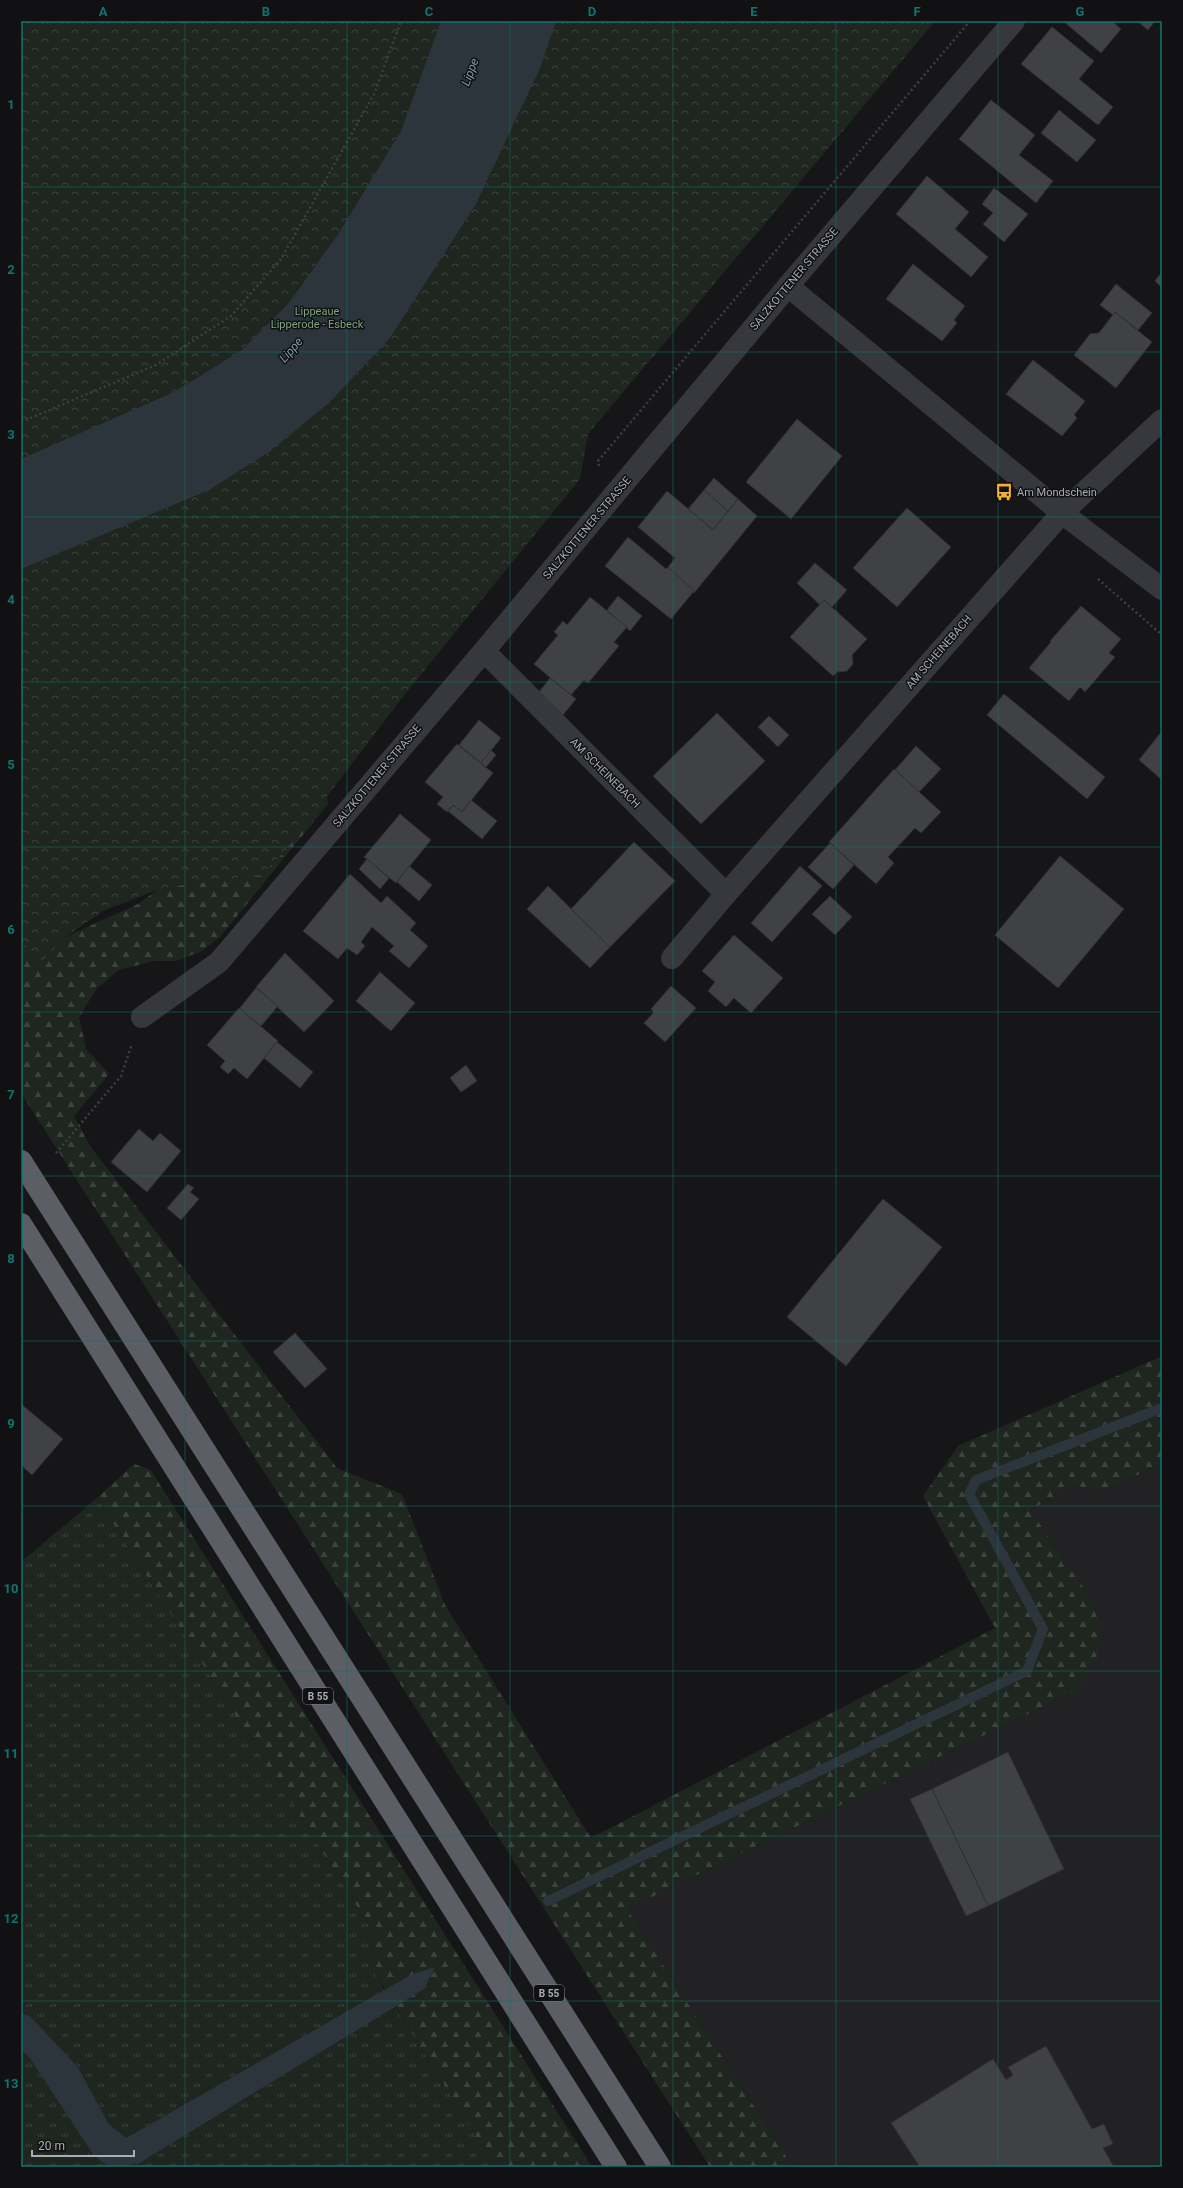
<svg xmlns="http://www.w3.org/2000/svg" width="1183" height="2188" font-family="Roboto,sans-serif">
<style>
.built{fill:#222225}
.grass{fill:url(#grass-tufts)}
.forest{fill:url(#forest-firs)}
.park{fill:url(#park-crowns)}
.water{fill:#2c353c}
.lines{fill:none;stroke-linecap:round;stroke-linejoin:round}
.stream{stroke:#2c353c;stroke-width:10}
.building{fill:#404145;stroke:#303034}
.path{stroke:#3d3f44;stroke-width:2.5;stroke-dasharray:2 3;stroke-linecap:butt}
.minor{stroke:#37383d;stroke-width:22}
.trunk{stroke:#5b5e65;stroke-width:22}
.grid{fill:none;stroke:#0f766e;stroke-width:1;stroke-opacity:0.55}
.labels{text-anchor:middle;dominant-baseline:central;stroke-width:3;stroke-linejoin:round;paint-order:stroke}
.shield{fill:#111113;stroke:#7b7e86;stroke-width:1}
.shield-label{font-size:10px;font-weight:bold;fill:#a8adb8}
.street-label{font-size:11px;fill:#a8adb8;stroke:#111113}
.park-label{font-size:11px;fill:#7fa381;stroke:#111113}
.poi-label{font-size:11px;fill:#a8adb8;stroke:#111113;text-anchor:start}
.water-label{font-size:12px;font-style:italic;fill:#7f9bb3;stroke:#111113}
.neatline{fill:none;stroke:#0f766e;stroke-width:1.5}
.grid-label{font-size:13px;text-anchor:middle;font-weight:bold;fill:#0f766e}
</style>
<defs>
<pattern id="grass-tufts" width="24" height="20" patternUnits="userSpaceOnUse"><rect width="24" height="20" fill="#1e261f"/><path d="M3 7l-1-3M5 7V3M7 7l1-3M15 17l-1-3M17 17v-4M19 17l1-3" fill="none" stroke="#3c433d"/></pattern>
<pattern id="forest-firs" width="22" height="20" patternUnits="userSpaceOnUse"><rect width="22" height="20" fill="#1e261f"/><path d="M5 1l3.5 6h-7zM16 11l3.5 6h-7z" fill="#3c433d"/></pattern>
<pattern id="park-crowns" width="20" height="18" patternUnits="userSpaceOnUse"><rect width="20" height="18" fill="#1e261f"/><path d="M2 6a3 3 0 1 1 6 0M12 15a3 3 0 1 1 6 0" fill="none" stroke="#3c433d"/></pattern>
</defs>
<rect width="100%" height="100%" fill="#161618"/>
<path class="built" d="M1162,1463v704h-369l-166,-258 448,-218 18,-90 -63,-91 44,-25 28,7z"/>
<g class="grass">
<path d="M97,1498l272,427 7,50 8,15 -258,148 -18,-15 -30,-56 -48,-51 -9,-3v-451z"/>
<path d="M395,2006l100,161h-378l21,-3z"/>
<path d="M21,2050l8,7 65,99 15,11h-88z"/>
</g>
<g class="forest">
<path d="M306,782l20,5 2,17 -108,133 -18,14 -26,10h-22l-35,9 -22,18 -18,29 7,32 23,25 -35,42 16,30 247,322 65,26 43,111 146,233 404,-210 -72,-132 35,-50 204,-90v107l-60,29 -28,-7 -44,25 63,91 8,33 -6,31 -20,26 -448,218 166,258h-83l-689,-1074v-165l31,15 86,-39z"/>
<path d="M134,1464l16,5 442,698h-97l-119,-192 -7,-50 -272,-427z"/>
</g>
<path class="park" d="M21,21h914l-347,413 -8,45 -175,215 -119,156 -24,25 -100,13 -59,23 -38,26 -27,29 -17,-26z"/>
<g class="water">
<path d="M441,21h115l-15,45 -65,138 -86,134 -61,65 -60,49 -60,38 -188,79v-110l153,-67 68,-42 46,-46 51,-71 62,-102z"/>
<path d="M435,1967l-11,22 -286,175 -29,3 -15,-11 -65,-99 -8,-7v-37l9,3 48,51 30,56 18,15 258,-148 29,-16z"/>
</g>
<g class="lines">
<path class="stream" d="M548,1901l479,-230 16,-42 -74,-135 7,-14 186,-72"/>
</g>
<g class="building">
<path d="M1063,21h49l9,8 -20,24z"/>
<path d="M1137,21h18l-7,9z"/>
<path d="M1052,27l42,34 -15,18 34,28 -15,18 -77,-61z"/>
<path d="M991,100l44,35 -16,20 34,26 -17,22 -77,-64z"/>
<path d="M1059,110l37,30 -19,22 -36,-29z"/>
<path d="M927,176l42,36 -14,17 33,28 -17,20 -75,-63z"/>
<path d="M994,188l34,26 -24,28 -21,-18 10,-11 -11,-9z"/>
<path d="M913,264l52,42 -11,14 3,3 -15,18 -56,-42z"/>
<path d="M1162,272v16l-7,-7z"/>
<path d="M1116,284l36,29 -14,17 -23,-18 -2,3 -13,-10z"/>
<path d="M1115,312l37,30 -36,46 -42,-33 16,-21 9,-1z"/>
<path d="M1033,360l52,41 -11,14 3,3 -15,18 -56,-42z"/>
<path d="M797,419l45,37 -51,63 -45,-37z"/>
<path d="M714,478l24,21 -10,12 -24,-21z"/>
<path d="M704,490l24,21 -15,19 -25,-21z"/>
<path d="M667,491l46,39 25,-31 19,17 -63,77 -26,-26 7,-9 -37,-31z"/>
<path d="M907,508l44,39 -54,60 -44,-39z"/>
<path d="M628,537l38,32 2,-2 26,24 -23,28 -66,-53z"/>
<path d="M815,563l32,27 -15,17 -8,-7 -4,5 -23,-22z"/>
<path d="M618,596l24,20 -12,15 -23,-21z"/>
<path d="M590,597l37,30 -13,15 5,4 -31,37 -4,-3 -13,15 -37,-31 24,-29 -4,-3 9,-11 4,4z"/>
<path d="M824,600l43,39 -15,16 1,9 -6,7 -10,1 -4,4 -43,-39z"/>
<path d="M1081,606l40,33 -12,14 6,4 -30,35 -5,-5 -11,14 -40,-33 22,-26 -1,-1z"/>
<path d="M550,678l26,21 -13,16 -24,-23z"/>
<path d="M1004,694l101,83 -18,22 -100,-84z"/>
<path d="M717,713l48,48 -64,63 -48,-48z"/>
<path d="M769,716l20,19 -11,12 -20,-20z"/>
<path d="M479,720l22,18 -20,25 -22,-18z"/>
<path d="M1162,731v49l-23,-20z"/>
<path d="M457,744l36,29 -31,39 -9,-7 -6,7 -10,-8 6,-7 -18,-15z"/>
<path d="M916,746l25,23 -22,23 -24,-22z"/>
<path d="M491,750l5,5 -10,12 -5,-4z"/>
<path d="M894,769l47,43 -20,21 -6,-5 -27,29 6,6 -18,21 -47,-42z"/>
<path d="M471,800l26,21 -15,18 -34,-28 5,-6 9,7z"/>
<path d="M400,814l31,26 -35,43 -32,-26z"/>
<path d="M634,842l41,39 -65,66 -39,-38z"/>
<path d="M830,843l24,22 -21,24 -25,-22z"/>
<path d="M1060,856l64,53 -66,79 -63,-53z"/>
<path d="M367,859l22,19 -9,11 -21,-20z"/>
<path d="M409,866l23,19 -13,16 -22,-19z"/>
<path d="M800,866l22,20 -50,56 -21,-19z"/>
<path d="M350,874l31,29 6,-7 29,27 -6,7 18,16 -19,22 -20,-17 5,-5 -22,-19 -11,15 4,4 -8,9 -10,-7 -9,11 -35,-28z"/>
<path d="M548,886l62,61 -20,21 -63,-59z"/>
<path d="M830,896l22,21 -17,18 -23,-21z"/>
<path d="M734,935l49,43 -32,35 -17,-15 -8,9 -18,-16 7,-9 -13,-11z"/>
<path d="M285,953l49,48 -30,31 -48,-45z"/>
<path d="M380,972l35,31 -24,28 -35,-30z"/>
<path d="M671,986l25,22 -31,34 -21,-19 10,-11 -3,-3z"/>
<path d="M256,988l22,18 -17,20 -22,-17z"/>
<path d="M239,1008l39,33 -31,38 -13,-11 -6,6 -8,-7 5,-6 -18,-16z"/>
<path d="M277,1042l36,30 -13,16 -36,-30z"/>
<path d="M466,1065l11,16 -16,11 -11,-14z"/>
<path d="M139,1129l14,12 7,-8 21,18 -34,41 -36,-30z"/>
<path d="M188,1184l6,4 -4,4 9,7 -18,21 -14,-12z"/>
<path d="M883,1199l59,48 -96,119 -59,-49z"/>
<path d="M295,1333l32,36 -22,19 -32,-36z"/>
<path d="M21,1404l42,35 -31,36 -11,-10z"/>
<path d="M1008,1752l56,117 -76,37 -56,-117z"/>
<path d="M932,1789l56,117 -22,10 -56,-117z"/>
<path d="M1046,2046l46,83 12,-5 9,20 -10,4 11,19h-194l-29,-44 102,-64 13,21 7,-5 -5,-8z"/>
</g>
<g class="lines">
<g class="path">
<path d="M21,422l135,-57 75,-49 50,-57 93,-165 27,-73"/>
<path d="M599,466l-1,-5 372,-440"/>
<path d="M1098,579l64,56"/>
<path d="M56,1153l65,-77 11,-32"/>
</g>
<g class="minor">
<path d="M788,286l274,227 100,76"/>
<path d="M484,651l242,243"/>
<path d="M672,958l54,-64 336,-381 100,-93"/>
<path d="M142,1017l77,-55 265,-311 304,-365 226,-265"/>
</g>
<g class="trunk">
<path d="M21,1161l639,1006"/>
<path d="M21,1224l595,943"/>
</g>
</g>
<path class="grid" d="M185,21v2146M347,21v2146M510,21v2146M673,21v2146M836,21v2146M998,21v2146M21,187h1141M21,352h1141M21,517h1141M21,682h1141M21,847h1141M21,1012h1141M21,1176h1141M21,1341h1141M21,1506h1141M21,1671h1141M21,1836h1141M21,2001h1141"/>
<defs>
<g id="bus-bare" transform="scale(1.38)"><path d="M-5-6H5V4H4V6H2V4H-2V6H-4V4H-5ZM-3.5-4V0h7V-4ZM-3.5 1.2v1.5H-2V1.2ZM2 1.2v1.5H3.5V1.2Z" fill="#f2b134" stroke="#111113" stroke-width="2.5" paint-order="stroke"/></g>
</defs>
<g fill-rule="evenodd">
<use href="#bus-bare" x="1004" y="492"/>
</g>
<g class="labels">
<g class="shield">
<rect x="303" y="1688" width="30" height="16" rx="3"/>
<rect x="534" y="1985" width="30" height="16" rx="3"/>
</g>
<g class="shield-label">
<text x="318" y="1696">B 55</text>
<text x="549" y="1993">B 55</text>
</g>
<g class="street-label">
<text transform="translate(794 279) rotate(-50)">SALZKOTTENER STRASSE</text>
<text transform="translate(587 528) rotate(-50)">SALZKOTTENER STRASSE</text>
<text transform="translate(939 652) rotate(-49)">AM SCHEINEBACH</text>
<text transform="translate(605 773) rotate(45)">AM SCHEINEBACH</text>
<text transform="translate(377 776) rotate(-50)">SALZKOTTENER STRASSE</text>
</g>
<g class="park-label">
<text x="317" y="311">Lippeaue<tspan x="317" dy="13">Lipperode - Esbeck</tspan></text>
</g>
<g class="poi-label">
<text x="1017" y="492">Am Mondschein</text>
</g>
<g class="water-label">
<text transform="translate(470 72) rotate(-69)">Lippe</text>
<text transform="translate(291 350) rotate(-49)">Lippe</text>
</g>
</g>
<rect width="1183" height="2188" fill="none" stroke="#111113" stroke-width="44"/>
<path d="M32 2150v6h102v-6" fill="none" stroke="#a8adb8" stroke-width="2"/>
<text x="38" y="2150" font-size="12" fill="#a8adb8" stroke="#111113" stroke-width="3" paint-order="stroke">20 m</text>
<rect x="22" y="22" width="1139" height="2144" class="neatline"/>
<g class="grid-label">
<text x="103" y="16">A</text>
<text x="266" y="16">B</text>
<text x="429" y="16">C</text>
<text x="592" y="16">D</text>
<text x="754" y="16">E</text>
<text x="917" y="16">F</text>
<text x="1080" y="16">G</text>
<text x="11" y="109">1</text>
<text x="11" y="274">2</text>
<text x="11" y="439">3</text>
<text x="11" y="604">4</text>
<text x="11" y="769">5</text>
<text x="11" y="934">6</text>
<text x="11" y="1099">7</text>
<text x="11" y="1263">8</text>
<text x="11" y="1428">9</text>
<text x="11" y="1593">10</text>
<text x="11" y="1758">11</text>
<text x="11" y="1923">12</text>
<text x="11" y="2088">13</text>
</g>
</svg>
